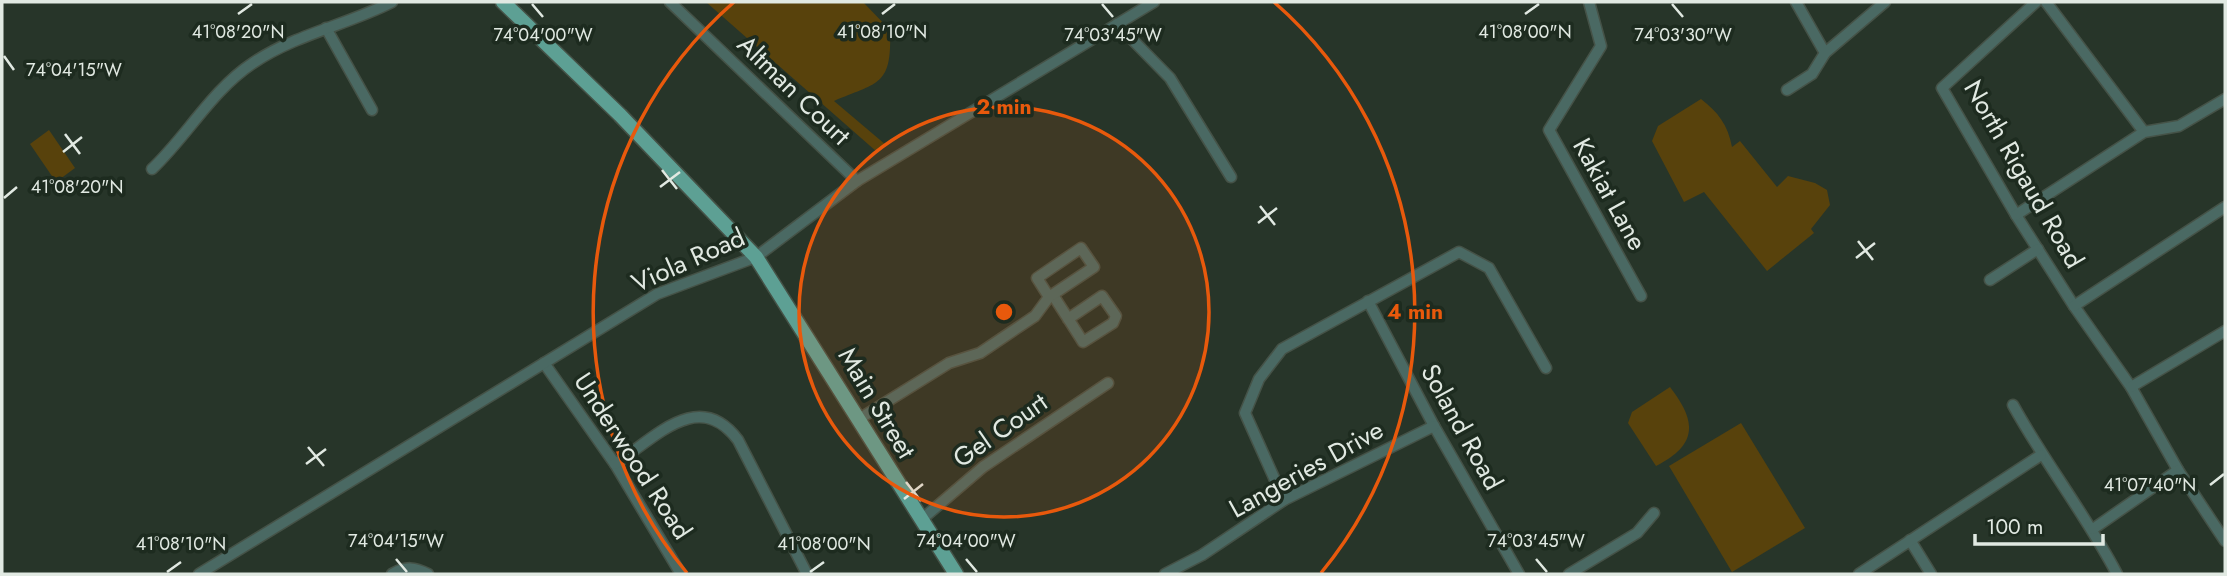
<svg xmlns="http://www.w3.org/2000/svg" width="2227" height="576" font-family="Jost,sans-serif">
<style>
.garden{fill:#58420c}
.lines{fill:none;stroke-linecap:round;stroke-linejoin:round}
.minor-casing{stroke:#455247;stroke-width:13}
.major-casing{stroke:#455247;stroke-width:17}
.minor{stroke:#4a6963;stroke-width:10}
.major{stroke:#5da094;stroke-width:14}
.ticks{fill:none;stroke:#e1e9e2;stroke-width:2.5}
.ring{fill:none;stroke:#e8590c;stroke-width:3.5}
.labels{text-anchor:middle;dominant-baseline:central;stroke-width:7;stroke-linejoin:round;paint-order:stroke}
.street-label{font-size:26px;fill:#e1e9e2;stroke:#1d2b1f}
.ticks-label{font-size:18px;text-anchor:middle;fill:#e1e9e2;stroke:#1d2b1f;stroke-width:7;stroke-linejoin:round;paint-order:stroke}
.centre{fill:#e8590c;stroke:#1d2b1f;stroke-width:3.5}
.ring-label{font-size:21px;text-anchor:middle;font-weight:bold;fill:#e8590c;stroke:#1d2b1f;stroke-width:7;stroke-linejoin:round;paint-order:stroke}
</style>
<rect width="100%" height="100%" fill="#273529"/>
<g class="garden">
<path d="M706,2h157l27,28c2,56 -11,52 -56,71l52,44 -9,7z"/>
<path d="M1701,99c17,13 27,26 31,48l8,-6 37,46 11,-11 27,7 12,7 3,15 -19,24 3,4 -47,38 -63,-79 -20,10 -32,-61 6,-15z"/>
<path d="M49,130l26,38 -19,14 -26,-38z"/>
<path d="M1670,387c26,34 29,57 -14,79l-28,-43 4,-11z"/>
<path d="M1741,423l64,105 -73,44 -63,-106z"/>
</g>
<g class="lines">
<g class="minor-casing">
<g id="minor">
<path d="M670,2l187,179"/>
<path d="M1589,2l12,44 -52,84 92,166"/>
<path d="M1796,2l29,51"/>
<path d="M2036,2l-94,86 74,127 58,91 57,81 47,83 47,71"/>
<path d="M2046,2l98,130"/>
<path d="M1117,24l53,54 61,99"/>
<path d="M326,28l46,82"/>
<path d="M1787,90l25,-16 13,-21 60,-51"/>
<path d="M152,169c35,-33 60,-79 101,-106 43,-29 94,-38 139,-61"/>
<path d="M2016,215l128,-83 35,-6 46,-27"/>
<path d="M1990,280l48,-31"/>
<path d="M1053,295c10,16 20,31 30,47l30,-19 3,-7 -14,-20 -34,23"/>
<path d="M1368,301l66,125 85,148"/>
<path d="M2074,306l151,-99"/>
<path d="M544,363l71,101 66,110"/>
<path d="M2131,387l94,-56"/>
<path d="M2013,405c32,58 73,110 104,169"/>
<path d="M859,419l90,-56 31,-10 55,-37 14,-19 -12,-19 44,-30 13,19 -45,30"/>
<path d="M615,464c41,-27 84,-76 123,-24l69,134"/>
<path d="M1284,500l-39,-87 14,-34 23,-30 177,-97 30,16 57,100"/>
<path d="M921,520l62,-53 125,-84"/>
<path d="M2093,529l85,-59"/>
<path d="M1910,540l21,34"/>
<path d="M199,574l458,-280 99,-37 101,-76 297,-179"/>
<path d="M392,574c14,-8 23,-7 36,0"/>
<path d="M1165,574l37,-19 82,-55 150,-74"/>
<path d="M1569,574l68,-41 17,-20"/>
<path d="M1859,574l182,-119"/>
</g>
</g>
<g class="major-casing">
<path id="major" d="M503,2l117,113 136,142 200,317"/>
</g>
<use href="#minor" class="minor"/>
<use href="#major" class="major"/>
</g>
<path class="ticks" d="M532,4l11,13M1102,4l11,13M1672,4l11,13M238,14l14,-10M882,14l13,-10M1525,14l14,-10M4,56l10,14M65,134l15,20M63,152l19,-15M662,170l15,19M660,187l20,-15M4,198l13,-11M1260,206l15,19M1258,223l19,-15M1858,241l15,19M1856,258l19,-15M308,447l16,19M306,464l20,-15M906,482l15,19M2210,485l14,-11M904,499l19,-15M396,559l11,13M966,559l11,13M1536,559l11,13M167,572l14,-10M810,572l14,-10"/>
<circle cx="1004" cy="312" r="205" fill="#e8590c" fill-opacity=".12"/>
<g class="ring">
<circle cx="1004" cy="312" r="205"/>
<path d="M687 573A411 411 0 0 1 734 2M1274 2A411 411 0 0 1 1321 573"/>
</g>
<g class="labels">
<g class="street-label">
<text transform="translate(794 90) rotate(44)">Altman Court</text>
<text transform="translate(2024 174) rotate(60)">North Rigaud Road</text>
<text transform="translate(1610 194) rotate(61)">Kakiat Lane</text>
<text transform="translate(688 260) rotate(-24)">Viola Road</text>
<text transform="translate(877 403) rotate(59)">Main Street</text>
<text transform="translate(1462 427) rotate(61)">Soland Road</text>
<text transform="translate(1000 430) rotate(-35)">Gel Court</text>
<text transform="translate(633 456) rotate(57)">Underwood Road</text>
<text transform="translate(1306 469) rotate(-29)">Langeries Drive</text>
</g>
</g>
<g class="ticks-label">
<text x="238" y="38">41°08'20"N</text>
<text x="882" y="38">41°08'10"N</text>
<text x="1525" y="38">41°08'00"N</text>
<text x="1683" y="41">74°03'30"W</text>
<text x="543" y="41">74°04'00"W</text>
<text x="1113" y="41">74°03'45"W</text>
<text x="74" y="76">74°04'15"W</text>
<text x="77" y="193">41°08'20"N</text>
<text x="2150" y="491">41°07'40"N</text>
<text x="396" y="547">74°04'15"W</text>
<text x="966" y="547">74°04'00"W</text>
<text x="1536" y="547">74°03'45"W</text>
<text x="181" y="550">41°08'10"N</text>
<text x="824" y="550">41°08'00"N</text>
</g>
<circle cx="1004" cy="312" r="10" class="centre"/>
<g class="ring-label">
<text x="1004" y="114">2 min</text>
<text x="1415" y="319">4 min</text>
</g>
<rect width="2227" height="576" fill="none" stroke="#e1e9e2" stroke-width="7"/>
<path d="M1975 534v10h128v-10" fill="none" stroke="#e1e9e2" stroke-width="3.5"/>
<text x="1986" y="534" font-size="21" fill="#e1e9e2" stroke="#1d2b1f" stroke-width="5" paint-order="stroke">100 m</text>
</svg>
